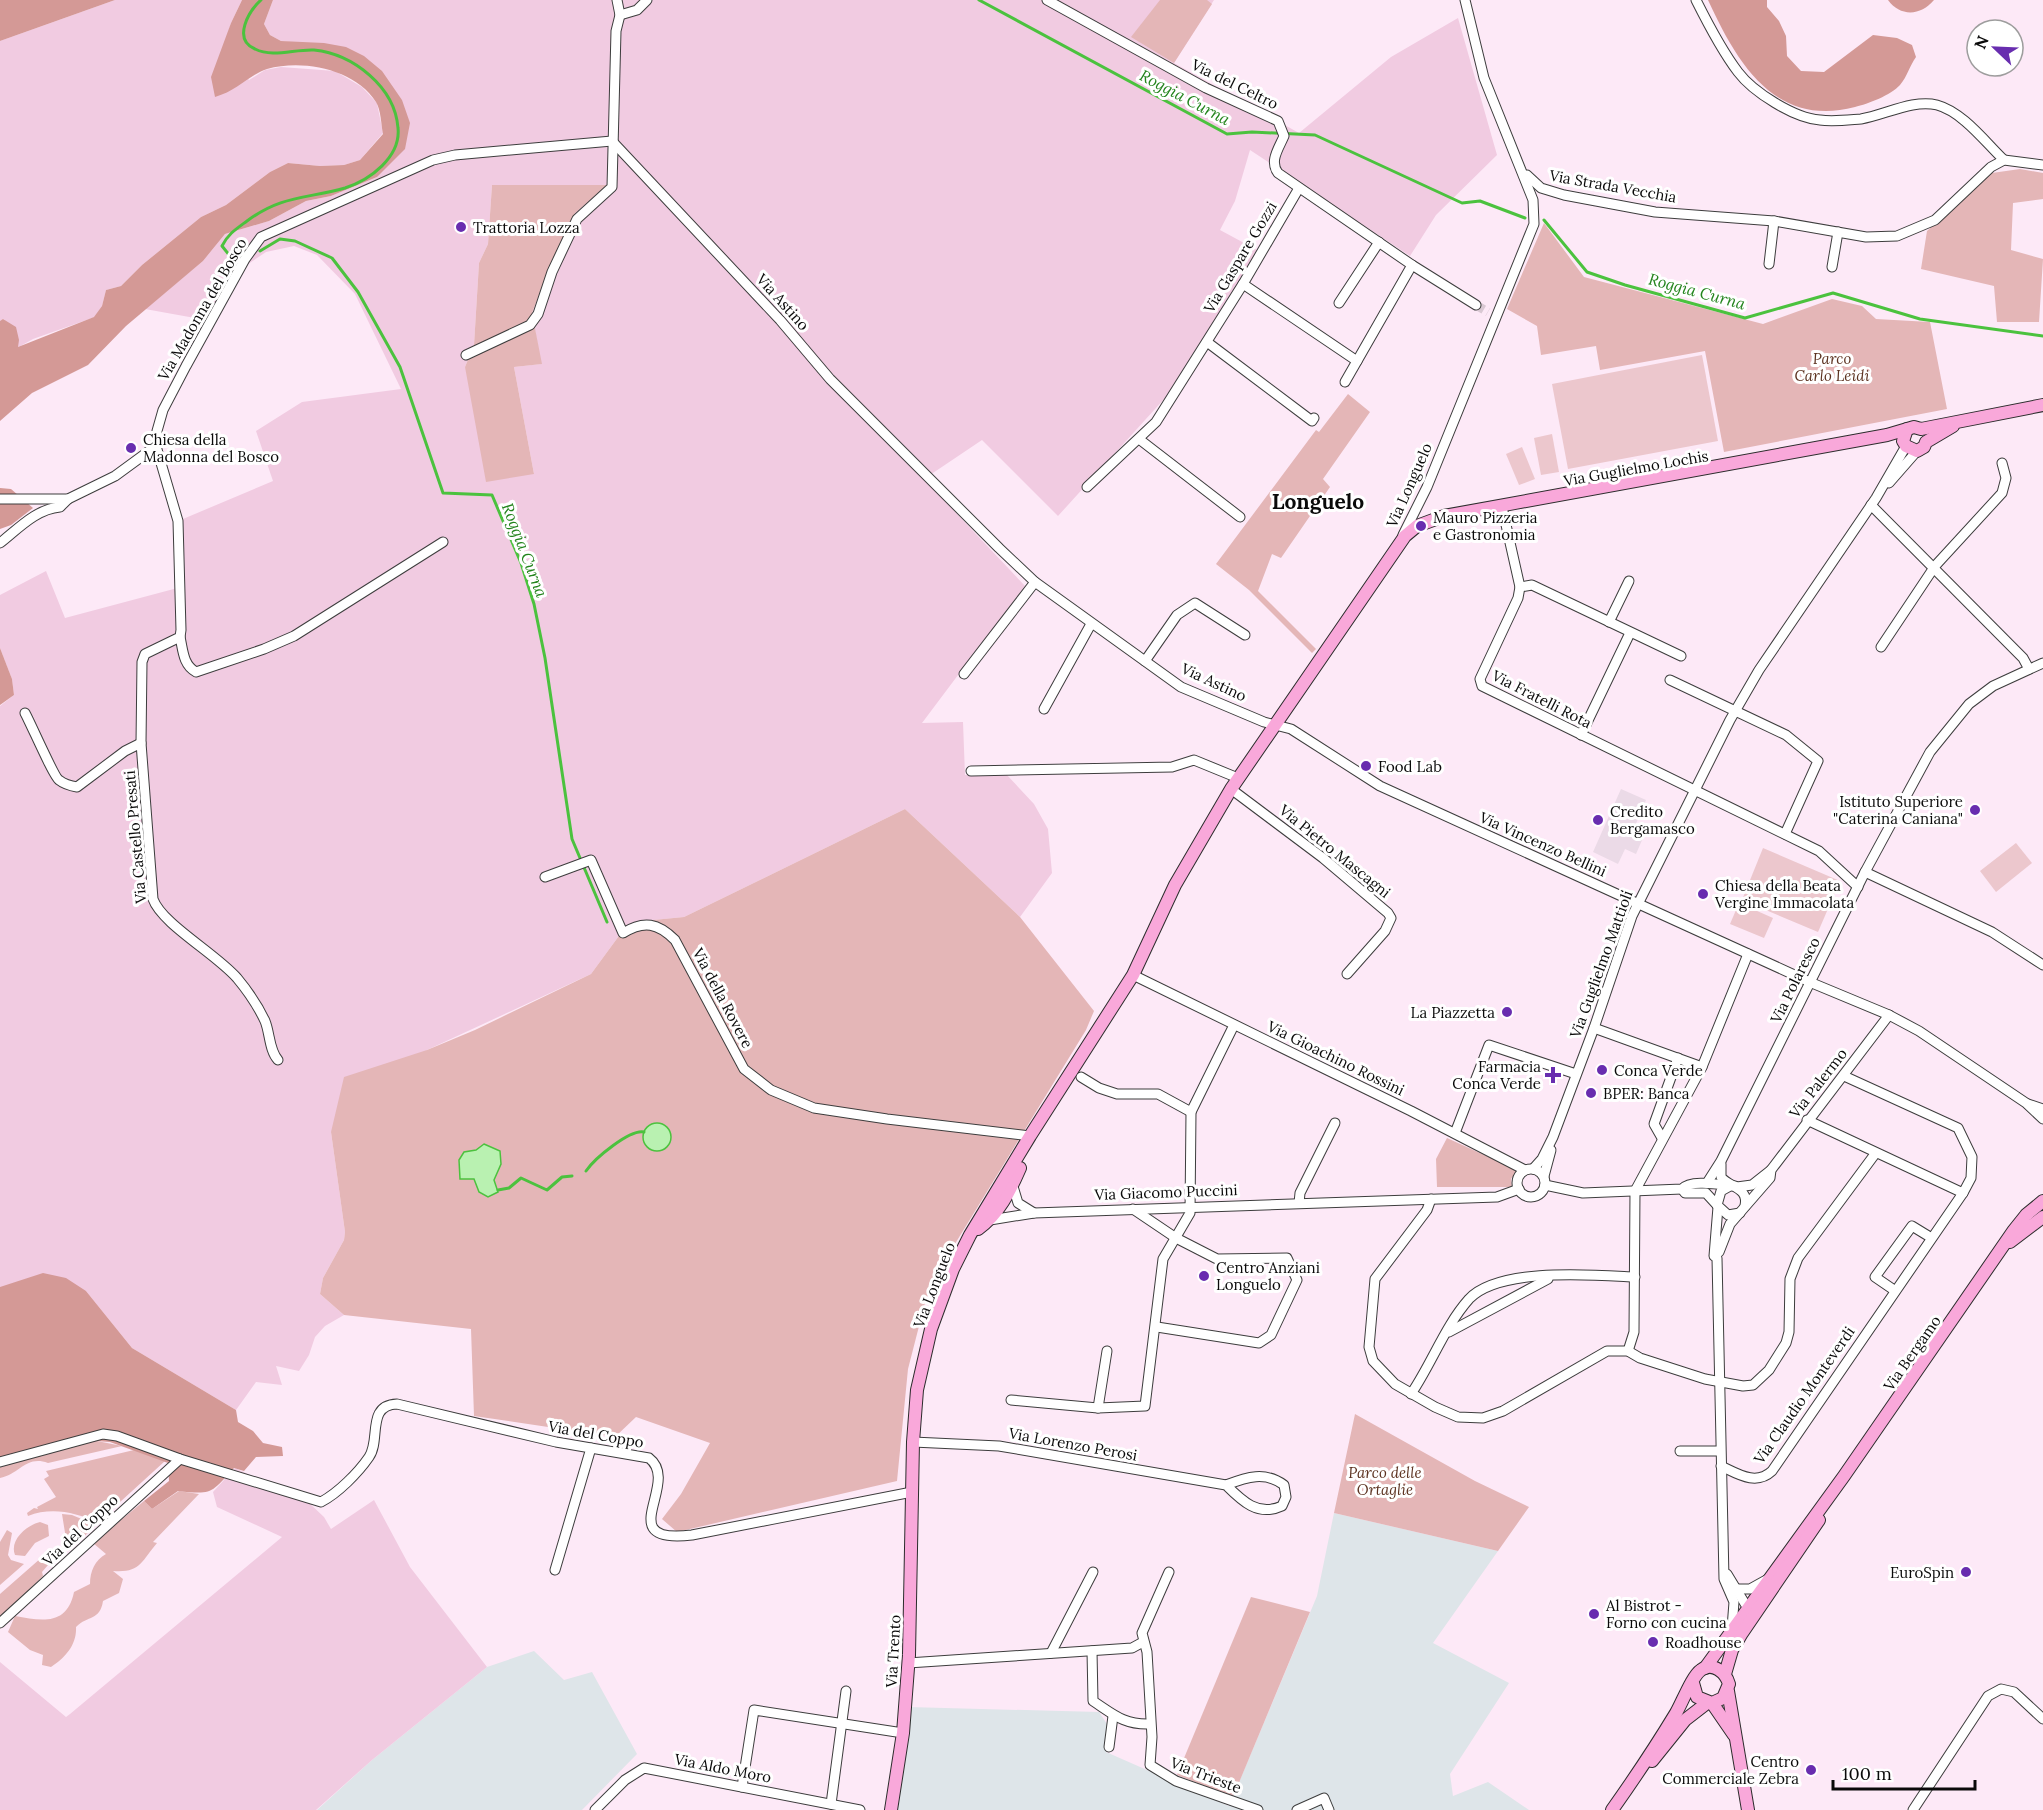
<svg xmlns="http://www.w3.org/2000/svg" width="2043" height="1810" font-family="Lora,serif">
<style>
.industrial{fill:#dee5e9}
.farmland{fill:#f1cbe1;fill-rule:evenodd}
.green{fill:#e4b6b7}
.forest{fill:#d49996}
.pitch{fill:#ecc7cd}
.plaza{fill:#ebdae7}
.water{fill:#b9f1b1;stroke:#4bc23e;stroke-width:1.5}
.lines{fill:none;stroke-linecap:round;stroke-linejoin:round}
.stream{stroke:#4bc23e;stroke-width:3}
.street-tunnel{stroke:#d9c8d3;stroke-width:9;stroke-dasharray:9 4.5;stroke-linecap:butt}
.street-casing{stroke:#3d3d3d;stroke-width:11}
.secondary-casing{stroke:#2c2c2c;stroke-width:14}
.street{stroke:#fff;stroke-width:9}
.secondary{stroke:#f9a8da;stroke-width:12}
.poi-dot{fill:#682daf;stroke:#fff;stroke-width:2}
.labels{text-anchor:middle;dominant-baseline:central;stroke-width:6;stroke-linejoin:round;paint-order:stroke}
.street-label{font-size:15px;fill:#0a0a0a;stroke:#fff}
.poi-label{font-size:15px;fill:#0a0a0a;stroke:#fff;text-anchor:start}
.park-label{font-size:15px;font-style:italic;fill:#5c3220;stroke:#fff}
.water-label{font-size:16px;font-style:italic;fill:#23841d;stroke:#fff}
.district-label{font-size:21px;font-weight:bold;fill:#0a0a0a;stroke:#fff}
</style>
<rect width="100%" height="100%" fill="#fde9f7"/>
<g class="industrial">
<path d="M1334,1513l164,38 -65,92 76,40 -59,91 3,22 35,-14 41,28h-636l15,-103 191,5 10,15 -3,25 123,54 88,-210z"/>
<path d="M534,1651l30,29 28,-8 45,82 -55,56h-265l55,-50 115,-93z"/>
</g>
<g class="farmland">
<path d="M115,0h127l-11,23 -7,23 25,34 16,-10 16,-3 54,4 27,16 15,16 6,30 -23,27 -16,5 -24,1 -32,-3 -18,9 -44,33 -25,12 -59,48 -21,21 -15,4 -4,16 -7,11 -62,22 -16,9 -13,-29 -4,2v-280z"/>
<path d="M273,0h941l-40,63 125,70 92,-76 67,-39 39,137 -61,60 -26,41 -160,-106 -15,51 -15,29 39,21 -94,147 -107,118 -76,-76 -58,39 101,107 -103,137 41,-1 2,53 41,-1 28,30 14,25 4,44 -32,44 -115,-108 -221,108 -41,4 -19,8 -33,45 -164,76 -96,82 14,100 -1,8 -21,38 -3,16 24,21 -19,11 -10,11 -6,18 -10,16 -23,-5 6,19 -26,-3 -20,28 -104,-62 -46,-57 -86,-4v-581l14,-11 -2,-16 -12,-31v-53l46,-24 19,47 120,-32 -2,-67 90,-38 -17,-50 46,-29 99,-13 -46,-95 -38,-39 -23,-9 -28,6 -34,23 -26,45 -61,-11 58,-48 22,-27 44,-13 37,-20 25,-5 46,-19 25,-77 -104,-57 -17,-2 -11,-6 -6,-11zM492,185h114l-31,27 -25,54 -18,47 9,51 -27,3 20,107 -69,-107 9,-22 5,-82 9,-19z"/>
<path d="M235,1468l73,34 16,15 7,12 43,-29 36,67 77,100 -115,93 -56,50h-316v-148l66,55 4,-3 212,-177 -65,-30 -4,-15z"/>
</g>
<g class="green">
<path d="M1160,0h47l5,4 -38,59 -43,-26z"/>
<path d="M2020,169l23,4v26l-30,4 -2,47 32,9 -4,63h-42l-3,-36 -73,-17 6,-38 65,-58z"/>
<path d="M492,185h115l-32,28 -25,53 -18,47 10,51 -28,3 20,107 -48,8 -21,-115 9,-22 5,-82 9,-19z"/>
<path d="M1544,223l40,54 179,47 69,-25 30,7 14,13 54,3 17,87 -223,43 -19,-101 -105,19 -4,-24 -55,9 -4,-29 -30,-17z"/>
<path d="M1348,394l22,18 -47,67 7,8 -49,71 -9,-4 -14,37 58,58 -4,4 -63,-63 -33,-26 100,-134 3,2z"/>
<path d="M905,809l115,108 74,94 -8,19 -136,222 -24,47 -18,70 -11,112 -220,51 -15,-13 19,-25 29,-51 -74,-26 -21,20 -141,-21 -3,-87 -127,-14 -24,-21 3,-16 21,-38 1,-8 -14,-100 13,-55 83,-27 48,-20 116,-56 33,-45 19,-8 41,-4z"/>
<path d="M1447,1138l70,32 -6,9 1,8h-75l-1,-28z"/>
<path d="M1355,1414l120,67 54,26 -31,44 -164,-38z"/>
<path d="M97,1441l25,5 -74,17c-22,-8 -28,11 -48,15v-11z"/>
<path d="M134,1450l31,11 -68,62c-21,-11 -46,-16 -69,-7l-1,-3 7,-5 4,1 -1,-2 19,-10 -12,-18 5,-3 -3,-5z"/>
<path d="M179,1491l20,3 -46,48 4,1c-16,19 -17,30 -44,28l10,8 -4,14 -16,8c-3,20 -15,14 -27,26 1,18 -11,31 -25,40l-9,-2 1,-10 -13,-5 -22,-18 7,-16c27,5 52,10 59,-24l16,-8c0,-13 5,-24 16,-30l-13,-11 51,-42 8,8z"/>
<path d="M62,1514l10,1 24,10 -27,26 -3,-2 -9,8 -3,-3 13,-9z"/>
<path d="M40,1522l8,3 1,11 -14,7 -10,13 -10,-1c-6,-15 12,-30 25,-33z"/>
<path d="M7,1530l5,3 -4,22 3,5 13,4 -24,21v-43z"/>
<path d="M41,1558l7,7 -6,7 1,4 -43,42v-24z"/>
<path d="M1251,1597l59,15 -77,185 -56,-22z"/>
</g>
<g class="forest">
<path d="M0,0h115l-115,41z"/>
<path d="M242,0h31l-9,24 6,11 11,6 43,2 22,4 18,9 18,15 20,29 8,23 -5,26 -28,28 -46,19 -25,5 -37,20 -44,13 -22,27 -77,65 -38,39 -56,28 -32,28v-100l3,-2 13,8 3,13 -1,7 76,-30 8,-11 4,-16 15,-4 21,-21 59,-48 25,-12 44,-33 18,-9 32,3 24,-1 16,-5 23,-26c-2,-10 -2,-24 -7,-32 -21,-33 -73,-43 -109,-33 -18,6 -30,22 -52,28l-4,-20 20,-54z"/>
<path d="M1708,0h59v7l12,14 7,15 1,20 14,15 23,1 49,-37 24,3 15,7 4,12c-6,8 -9,20 -16,28 -9,10 -32,19 -45,22 -80,21 -118,-44 -147,-107z"/>
<path d="M1888,0h46c-13,16 -34,17 -46,0z"/>
<path d="M0,488l11,1 22,19 -22,17 -11,4z"/>
<path d="M0,648l12,31 2,16 -14,10z"/>
<path d="M43,1273l23,5 20,13 46,57 104,62 2,12 15,9 10,12 19,4 1,9 -27,1 -12,14 -10,-3c-23,25 -21,27 -56,23l-26,18 -8,-8 25,-20 -1,-18 -58,-21 -13,-1 -97,26v-180z"/>
</g>
<g class="pitch">
<path d="M1702,355l16,86 -150,28 -16,-85z"/>
<path d="M1552,434l7,38 -18,3 -7,-37z"/>
<path d="M1522,447l13,32 -16,6 -13,-31z"/>
<path d="M2016,843l16,20 -36,29 -16,-21z"/>
<path d="M1763,848l77,33 -22,51 -76,-32z"/>
<path d="M1739,903l34,15 -9,20 -34,-14z"/>
</g>
<path class="plaza" d="M1621,789l25,11 -11,26 11,5 -10,23 -11,-5 -7,15 -25,-12z"/>
<g class="water">
<circle cx="657" cy="1137" r="14"/>
<path d="M484,1144l16,7 1,13 -7,16 4,12 -10,5 -9,-5 -5,-13h-14l-1,-19 5,-8 12,-2z"/>
</g>
<g class="lines">
<g class="stream">
<path d="M979,0l248,134 25,-2 63,3 147,68 18,-2 45,17"/>
<path d="M1544,220l43,52 38,13 120,33 88,-25 87,26 123,17"/>
<path d="M260,251l20,-12 15,2 37,17 26,34 42,75 43,126 49,2 29,68 13,41 11,54 27,181 35,83"/>
<path d="M234,261l-12,-15c6,-12 14,-17 25,-25 35,-26 59,-22 98,-33 25,-8 56,-31 53,-60 -3,-41 -45,-74 -84,-78 -20,-1 -41,8 -59,-1 -23,-10 -6,-38 6,-49"/>
<path d="M586,1171c9,-13 44,-42 58,-39"/>
<path d="M498,1190l11,-2 12,-10 26,12 15,-13 10,-1"/>
</g>
<path class="street-tunnel" d="M1476,305l12,7"/>
<g class="street-casing">
<g id="street">
<path d="M1047,0l159,88 72,33 6,15c-5,12 -15,25 -6,37l134,92 64,40"/>
<path d="M1696,0c12,24 26,51 42,72 15,20 56,46 82,48 12,2 28,0 41,-1 24,-4 52,-20 76,-14 26,7 49,38 67,55"/>
<path d="M620,15l17,-5 10,-10"/>
<path d="M612,141l168,179 50,59 169,169 36,34 146,105 83,35 27,7 89,57 432,197 77,32 30,16 107,72 17,16"/>
<path d="M1527,175l14,13 23,7 91,17 119,9 92,16 31,-1 38,-16 56,-53 13,-7 39,5"/>
<path d="M1769,264l5,-43"/>
<path d="M1832,267l6,-35"/>
<path d="M1243,284l114,77"/>
<path d="M1339,303l40,-61"/>
<path d="M1207,342l105,79 2,-3"/>
<path d="M466,355l64,-30 8,-11 14,-42 25,-53 35,-32 4,-156 4,-16 -3,-15"/>
<path d="M1345,382l67,-117"/>
<path d="M1139,439l101,78"/>
<path d="M1889,483l28,-32"/>
<path d="M1087,487l69,-65 87,-138 56,-96"/>
<path d="M0,499h68l47,-23 41,-30"/>
<path d="M1871,505l152,153 6,11"/>
<path d="M1502,507l18,80 -2,11 -38,81 2,7 337,165 39,36"/>
<path d="M1403,535l24,-48 107,-263 -1,-24 -49,-122 -19,-78"/>
<path d="M0,543c18,-14 36,-34 60,-36l8,-8"/>
<path d="M1520,587l12,-2 149,71"/>
<path d="M1609,622l20,-41"/>
<path d="M180,637c3,13 3,28 16,35l68,-23 30,-13 149,-94"/>
<path d="M1881,647l54,-81 67,-73 4,-15 -4,-15"/>
<path d="M1145,661l32,-46 18,-12 50,32"/>
<path d="M964,674l71,-92"/>
<path d="M1670,680l116,55 32,26 -33,73"/>
<path d="M1044,709l47,-85"/>
<path d="M25,713c6,11 29,64 34,67 5,4 12,6 18,7l48,-36 16,-8"/>
<path d="M1581,735l49,-102"/>
<path d="M971,771l201,-4 22,-7 44,18"/>
<path d="M1231,789l92,69 65,55 3,5 -6,13 -38,43"/>
<path d="M1865,872l127,60 51,33"/>
<path d="M545,877l46,-17 32,73c21,-13 35,-10 52,7l69,129 27,21 43,18 73,11 143,17"/>
<path d="M1133,975l278,136 114,59"/>
<path d="M1594,1028l108,39"/>
<path d="M278,1060c-9,-10 -8,-27 -13,-39 -7,-15 -18,-31 -28,-43 -22,-25 -75,-54 -84,-79l-12,-156 1,-81 3,-8 35,-17 1,-7 -3,-109 -22,-75 1,-15 6,-21 23,-44 59,-107 16,-22 172,-77 22,-5 157,-14"/>
<path d="M1081,1077l18,11 18,6h41l33,18"/>
<path d="M2028,1104l15,5"/>
<path d="M1807,1120l156,73"/>
<path d="M1455,1133l34,-88 87,29"/>
<path d="M1662,1138l-8,-14 24,-66"/>
<path d="M1721,1164v13c9,11 28,10 24,29"/>
<path d="M1533,1169l9,-10 11,-22 41,-109 38,-112 98,-196 29,-50 117,-172 30,-52"/>
<circle cx="1531" cy="1183" r="14"/>
<path d="M1544,1176l7,-26"/>
<path d="M1012,1183l6,20 16,10"/>
<path d="M1707,1183l14,-22 144,-289 65,-120 39,-48 24,-18 50,-23"/>
<path d="M1545,1185l38,8 99,-4c9,-10 39,-4 53,-3"/>
<path d="M1730,1186l-9,5 -4,14 11,10 12,-2"/>
<path d="M1737,1187l15,-2 19,-15"/>
<path d="M1682,1189l3,4h21l11,12"/>
<path d="M1431,1199l-4,11 -52,69 -6,68 4,14 22,23 40,23 23,10 25,1 20,-7 104,-60h21l12,7 65,21 38,7 10,-1 16,-15 17,-27 3,-11 1,-53 8,-21 77,-104"/>
<path d="M1299,1203l1,-10 35,-70"/>
<path d="M1718,1207l-4,49 3,2 7,321 10,23 -2,26"/>
<path d="M1133,1209l43,29 41,21 70,-1 10,22 -26,55 -12,8 -102,-16"/>
<path d="M990,1220l44,-7 463,-16 22,-8"/>
<path d="M1719,1252l11,-28 40,-46 1,-8 118,-155"/>
<path d="M1894,1290l-19,-13 37,-51 18,11"/>
<path d="M1449,1332l99,-53"/>
<path d="M1628,1351l6,-19 1,-141 67,-124 46,-113"/>
<path d="M1411,1394c21,-31 34,-68 58,-95 30,-32 124,-24 166,-22"/>
<path d="M1011,1400l87,8 47,-2 18,-147 27,-46 1,-101 43,-87"/>
<path d="M1098,1408l9,-57"/>
<path d="M913,1442l86,4 227,39c21,-8 39,-14 58,0l2,12 -4,9c-24,11 -40,-5 -56,-21"/>
<path d="M1680,1451h40"/>
<path d="M0,1462l103,-28 14,2 63,23 141,43c17,-9 37,-29 48,-45 12,-17 -3,-52 28,-53l159,38 93,16c33,25 -39,87 43,77l220,-43"/>
<path d="M1721,1466c17,8 35,20 51,5l191,-278 8,-15 1,-21 -14,-29 -114,-52"/>
<path d="M555,1570l36,-122"/>
<path d="M1169,1572l-27,61 5,19 5,85 -2,28 26,16 82,29"/>
<path d="M1727,1574l20,33 1,7"/>
<path d="M1737,1589h13l18,-10"/>
<path d="M0,1623l180,-164"/>
<path d="M1092,1651l1,50c20,13 31,24 57,23"/>
<path d="M1051,1653l42,-81"/>
<path d="M908,1663l224,-15 11,-6"/>
<path d="M1109,1747l4,-31"/>
<path d="M742,1787l12,-77 149,23"/>
<path d="M831,1804l15,-113"/>
<path d="M595,1810l30,-30 19,-12 216,42"/>
<path d="M1297,1810l27,-12 5,12"/>
<path d="M1913,1810l75,-114 13,-7 13,3 29,27"/>
</g>
</g>
<g class="secondary-casing">
<g id="secondary">
<path d="M1907,429l-4,12 3,5 11,5 7,-4 2,-5 27,-16"/>
<path d="M978,1229c21,-15 32,-38 42,-61"/>
<path d="M2010,1242l33,-25"/>
<path d="M1705,1668l139,-192 170,-246 12,-15 17,-14"/>
<path d="M1725,1674l7,-24 10,-17 77,-113"/>
<path d="M1728,1691l20,119"/>
<path d="M1712,1703l22,32"/>
<path d="M1652,1761l33,-41 22,-17"/>
<path d="M891,1810l12,-77 6,-78 4,-213 4,-52 14,-61 22,-60 17,-34 60,-99 103,-161 42,-90 56,-96 174,-253 12,-10 27,-10 443,-81 27,-8 7,2 122,-24"/>
<path d="M1612,1810c22,-31 44,-64 64,-97 6,-10 16,-37 25,-43 12,-9 25,3 28,14l-6,14 -11,5 -15,-6 -4,-14"/>
</g>
</g>
<use href="#street" class="street"/>
<use href="#secondary" class="secondary"/>
</g>
<g class="poi-dot">
<circle cx="461" cy="227" r="6"/>
<circle cx="131" cy="448" r="6"/>
<circle cx="1421" cy="526" r="6"/>
<circle cx="1366" cy="766" r="6"/>
<circle cx="1975" cy="810" r="6"/>
<circle cx="1598" cy="820" r="6"/>
<circle cx="1703" cy="894" r="6"/>
<circle cx="1507" cy="1012" r="6"/>
<circle cx="1602" cy="1070" r="6"/>
<path d="M1550 1066h6v6h6v6h-6v6h-6v-6h-6v-6h6z"/>
<circle cx="1591" cy="1093" r="6"/>
<circle cx="1204" cy="1276" r="6"/>
<circle cx="1966" cy="1572" r="6"/>
<circle cx="1594" cy="1614" r="6"/>
<circle cx="1653" cy="1642" r="6"/>
<circle cx="1811" cy="1770" r="6"/>
</g>
<g class="labels">
<g class="street-label">
<text transform="translate(1235 84) rotate(26)">Via del Celtro</text>
<text transform="translate(1613 186) rotate(10)">Via Strada Vecchia</text>
<text transform="translate(1240 257) rotate(-59)">Via Gaspare Gozzi</text>
<text transform="translate(783 302) rotate(48)">Via Astino</text>
<text transform="translate(202 309) rotate(-60)">Via Madonna del Bosco</text>
<text transform="translate(1636 468) rotate(-10)">Via Guglielmo Lochis</text>
<text transform="translate(1409 485) rotate(-66)">Via Longuelo</text>
<text transform="translate(1214 682) rotate(25)">Via Astino</text>
<text transform="translate(1542 699) rotate(27)">Via Fratelli Rota</text>
<text transform="translate(135 837) rotate(-95)">Via Castello Presati</text>
<text transform="translate(1543 844) rotate(24)">Via Vincenzo Bellini</text>
<text transform="translate(1335 851) rotate(39)">Via Pietro Mascagni</text>
<text transform="translate(1601 964) rotate(-70)">Via Guglielmo Mattioli</text>
<text transform="translate(1795 980) rotate(-64)">Via Polaresco</text>
<text transform="translate(723 998) rotate(62)">Via della Rovere</text>
<text transform="translate(1336 1058) rotate(26)">Via Gioachino Rossini</text>
<text transform="translate(1818 1083) rotate(-52)">Via Palermo</text>
<text transform="translate(1166 1192) rotate(-2)">Via Giacomo Puccini</text>
<text transform="translate(934 1285) rotate(-69)">Via Longuelo</text>
<text transform="translate(1912 1353) rotate(-55)">Via Bergamo</text>
<text transform="translate(1804 1395) rotate(-55)">Via Claudio Monteverdi</text>
<text transform="translate(596 1434) rotate(10)">Via del Coppo</text>
<text transform="translate(1073 1444) rotate(10)">Via Lorenzo Perosi</text>
<text transform="translate(80 1530) rotate(-43)">Via del Coppo</text>
<text transform="translate(893 1651) rotate(-87)">Via Trento</text>
<text transform="translate(723 1768) rotate(11)">Via Aldo Moro</text>
<text transform="translate(1206 1775) rotate(21)">Via Trieste</text>
</g>
<g class="poi-label">
<text x="473" y="227">Trattoria Lozza</text>
<text x="143" y="439">Chiesa della<tspan x="143" dy="17">Madonna del Bosco</tspan></text>
<text x="1433" y="517">Mauro Pizzeria<tspan x="1433" dy="17">e Gastronomia</tspan></text>
<text x="1378" y="766">Food Lab</text>
<text x="1963" y="801" text-anchor="end">Istituto Superiore<tspan x="1963" dy="17">"Caterina Caniana"</tspan></text>
<text x="1610" y="811">Credito<tspan x="1610" dy="17">Bergamasco</tspan></text>
<text x="1715" y="885">Chiesa della Beata<tspan x="1715" dy="17">Vergine Immacolata</tspan></text>
<text x="1495" y="1012" text-anchor="end">La Piazzetta</text>
<text x="1541" y="1066" text-anchor="end">Farmacia<tspan x="1541" dy="17">Conca Verde</tspan></text>
<text x="1614" y="1070">Conca Verde</text>
<text x="1603" y="1093">BPER: Banca</text>
<text x="1216" y="1267">Centro Anziani<tspan x="1216" dy="17">Longuelo</tspan></text>
<text x="1954" y="1572" text-anchor="end">EuroSpin</text>
<text x="1606" y="1605">Al Bistrot -<tspan x="1606" dy="17">Forno con cucina</tspan></text>
<text x="1665" y="1642">Roadhouse</text>
<text x="1799" y="1761" text-anchor="end">Centro<tspan x="1799" dy="17">Commerciale Zebra</tspan></text>
</g>
<g class="park-label">
<text x="1832" y="358">Parco<tspan x="1832" dy="17">Carlo Leidi</tspan></text>
<text x="1385" y="1472">Parco delle<tspan x="1385" dy="17">Ortaglie</tspan></text>
</g>
<g class="water-label">
<text transform="translate(1185 97) rotate(28)">Roggia Curna</text>
<text transform="translate(1697 291) rotate(15)">Roggia Curna</text>
<text transform="translate(525 550) rotate(69)">Roggia Curna</text>
</g>
<g class="district-label">
<text x="1318" y="501">Longuelo</text>
</g>
</g>
<g transform="translate(1995 48) rotate(293)"><circle r="28" fill="#ffffff" stroke="#9d9d9d" stroke-width="1.5"/>
<path d="M0-4.5L10 22L0 15L-10 22Z" fill="#682daf"/>
<text y="-9" font-size="16" font-weight="bold" text-anchor="middle" fill="#0a0a0a">N</text>
</g>
<path d="M1833 1780v9h142v-9" fill="none" stroke="#0a0a0a" stroke-width="3"/>
<text x="1842" y="1780" font-size="18" fill="#0a0a0a" stroke="#ffffff" stroke-width="4.5" paint-order="stroke">100 m</text>
</svg>
